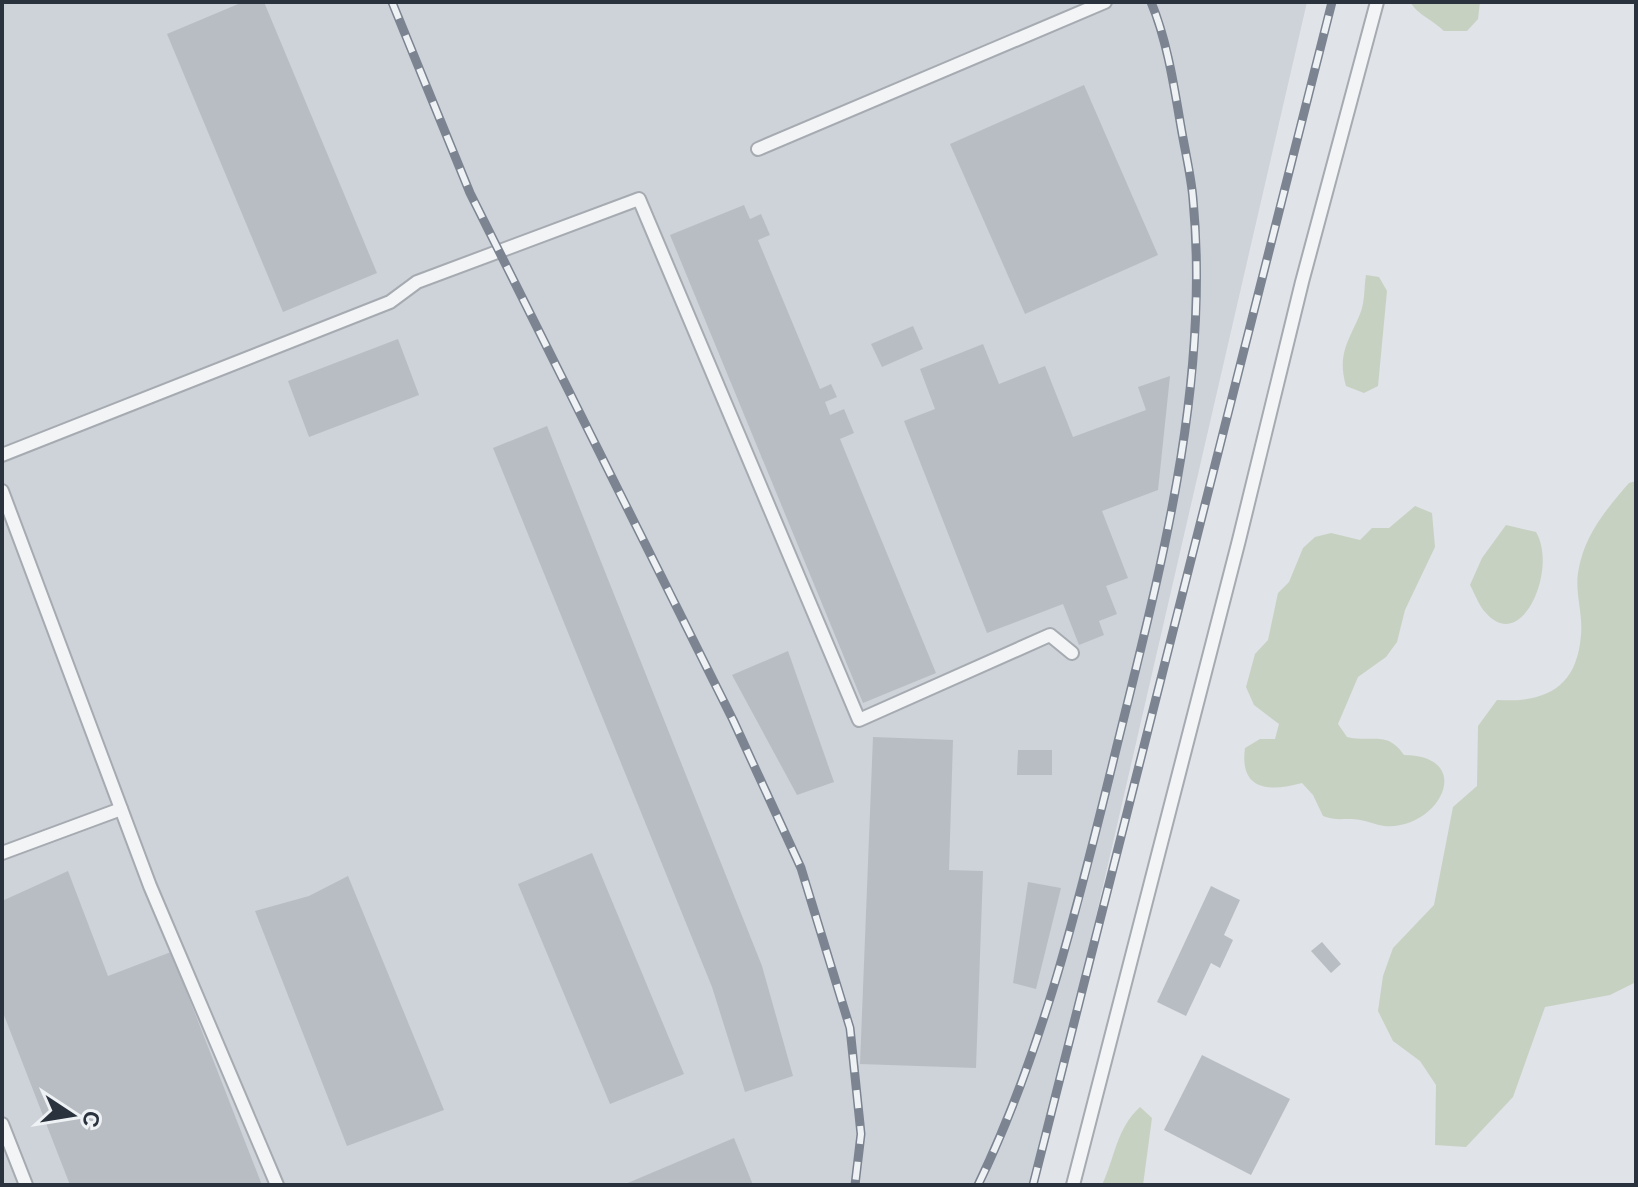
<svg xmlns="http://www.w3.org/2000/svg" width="1638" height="1187" font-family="'DM Sans',sans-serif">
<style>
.built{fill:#ced2d9}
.green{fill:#c6d1c2}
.building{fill:#b8bdc4}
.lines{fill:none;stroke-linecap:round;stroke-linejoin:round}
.lane-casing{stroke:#a6aab1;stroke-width:16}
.lane{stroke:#f2f4f6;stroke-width:12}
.rail-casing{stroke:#7b8490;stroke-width:9}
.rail{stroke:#eff2f5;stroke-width:6;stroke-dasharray:18;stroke-linecap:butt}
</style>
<rect width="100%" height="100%" fill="#e0e3e7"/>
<path class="built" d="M2,2h1305l-273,1183h-1032z"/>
<g class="green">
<path d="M1410,2h70l-2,17 -11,12h-23c-12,-12 -25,-15 -34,-29z"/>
<path d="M1366,275l13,2 8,14 -9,95 -14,7 -18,-7c-9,-33 3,-45 14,-72 5,-11 4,-27 6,-39z"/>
<path d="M1636,481v501l-26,13 -65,12 -32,90 -47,50 -31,-2 1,-60 -16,-24 -27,-20 -15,-30 5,-35 10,-28 41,-43 19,-98 24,-21 1,-60 19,-26c48,3 80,-12 84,-65 2,-21 -6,-42 -3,-62 6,-38 27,-62 51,-90z"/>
<path d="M1415,506l17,7 3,34 -30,63 -8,32 -11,15 -28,20 -20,47 9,13c25,6 40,-7 57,18 73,1 35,76 -20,71 -8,-1 -16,-5 -24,-6 -14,-3 -22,2 -37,-4l-10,-21 -11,-12c-32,9 -63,8 -57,-35l15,-9h15l4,-15 -25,-19 -8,-18 9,-33 13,-14 10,-47 11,-11 14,-34 12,-11 16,-4 29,7 12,-12h17z"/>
<path d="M1506,525l30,7c22,37 -14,122 -50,81 -7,-7 -11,-19 -16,-28l12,-27z"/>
<path d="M1140,1107l12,11 -9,67h-41c13,-27 14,-56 38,-78z"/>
</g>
<g class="building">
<path d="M243,2h21l113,271 -94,39 -116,-278z"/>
<path d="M1084,85l74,170 -133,59 -75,-170z"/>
<path d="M744,205l6,14 11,-5 9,21 -12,5 62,149 11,-5 6,13 -12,5 5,13 14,-6 10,24 -14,6 96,234 -73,30 -193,-468z"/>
<path d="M913,326l10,23 -41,18 -11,-23z"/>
<path d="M398,339l21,56 -110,42 -21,-56z"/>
<path d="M983,344l16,40 46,-18 28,71 73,-27 -8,-23 32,-11 -12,114 -56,21 26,67 -22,8 11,28 -18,7 5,14 -25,10 -16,-41 -76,29 -83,-212 31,-12 -15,-40z"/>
<path d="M547,426l215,540 31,110 -48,16 -33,-105 -219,-539z"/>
<path d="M788,651l46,131 -37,13 -65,-120z"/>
<path d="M873,737l80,3 -4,130 34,1 -7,197 -116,-4z"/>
<path d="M1018,750h34v25h-35z"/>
<path d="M592,853l92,221 -74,30 -92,-220z"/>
<path d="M68,871l40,105 63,-24 91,233h-192l-68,-175v-109z"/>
<path d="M348,876l96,234 -97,36 -92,-235 54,-15z"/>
<path d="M1028,882l33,6 -25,101 -23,-6z"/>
<path d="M1211,886l29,14 -16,35 9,5 -13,28 -9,-5 -25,53 -29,-14z"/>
<path d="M1322,942l19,22 -10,9 -20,-22z"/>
<path d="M1202,1055l88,44 -39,76 -87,-45z"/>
<path d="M734,1138l19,47h-130z"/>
</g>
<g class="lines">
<g class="lane-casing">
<g id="lane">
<path d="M758,149l347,-147"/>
<path d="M2,455l388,-153 27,-20 222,-83 220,521 191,-85 22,18"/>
<path d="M2,491l148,395 127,299"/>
<path d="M2,853l119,-44"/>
<path d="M2,1124l24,61"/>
<path d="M1073,1185l166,-645 63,-258 75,-280"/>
</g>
</g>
<use href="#lane" class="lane"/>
<g class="rail-casing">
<g id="rail">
<path d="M392,2l78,191 263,527 68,148 49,160 11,106 -6,51"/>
<path d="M978,1185c64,-132 99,-277 134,-419 45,-185 99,-374 81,-567 -2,-24 -8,-48 -12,-72 -7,-41 -14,-87 -30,-125"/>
<path d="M1033,1185l299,-1183"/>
</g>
</g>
<use href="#rail" class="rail"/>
</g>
<rect width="1638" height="1187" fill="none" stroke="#2a323d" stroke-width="8"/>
<g transform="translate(72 1115) rotate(102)" stroke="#eff2f5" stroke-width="6" paint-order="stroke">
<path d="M0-6L14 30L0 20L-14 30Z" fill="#2a323d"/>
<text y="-12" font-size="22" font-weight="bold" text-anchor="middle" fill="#2a323d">С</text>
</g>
</svg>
